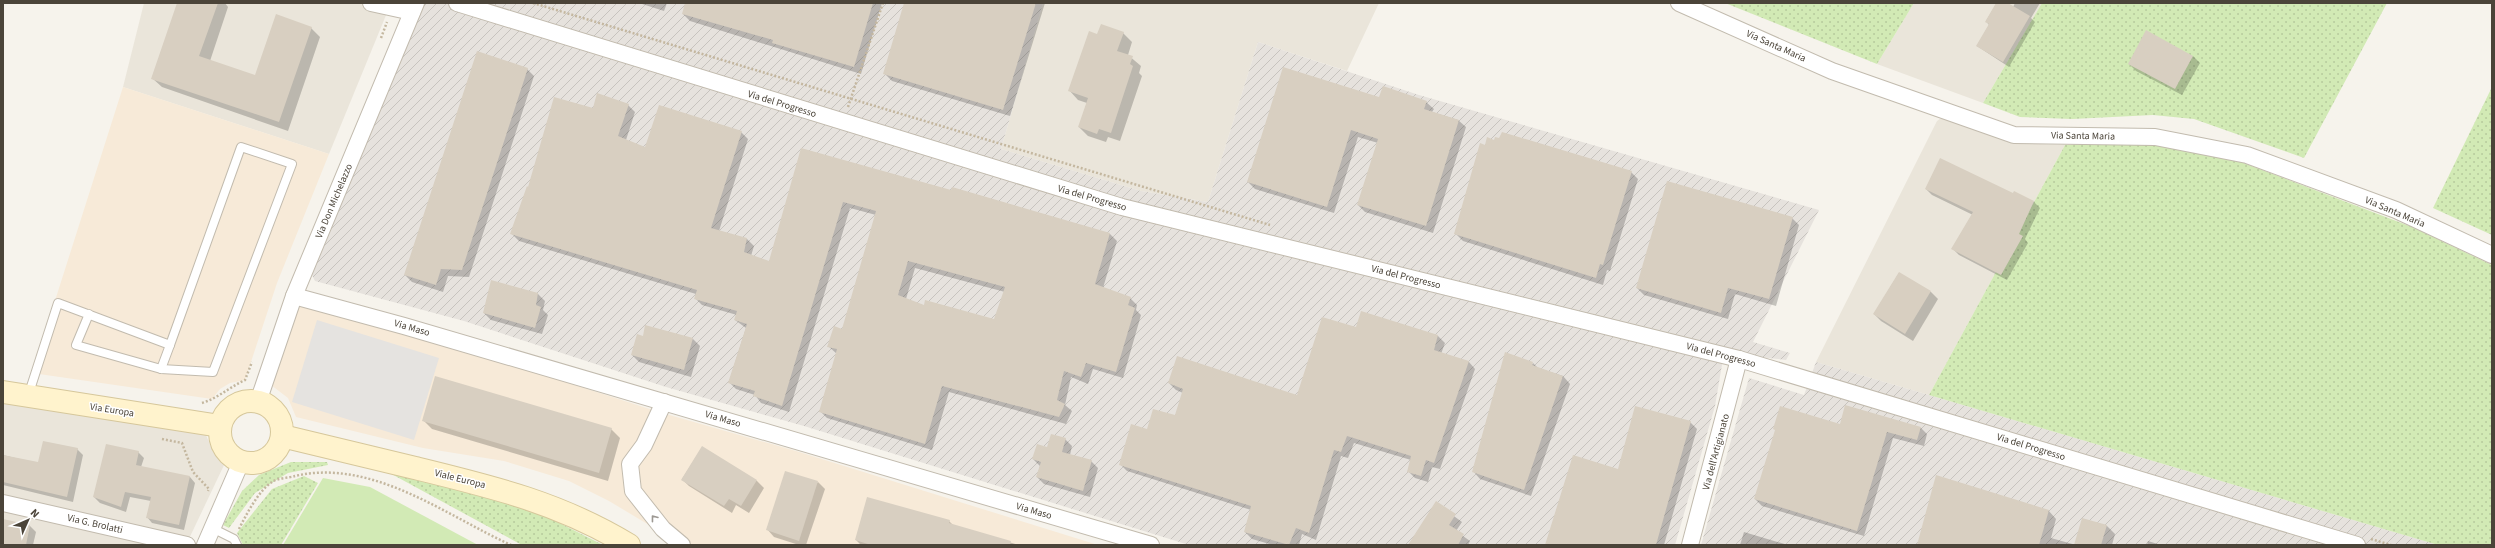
<svg xmlns="http://www.w3.org/2000/svg" width="2495" height="548" font-family="'Source Sans 3',sans-serif">
<style>
.residential{fill:#eae5da}
.commercial{fill:#f7ead8}
.industrial{fill:url(#industrial-furrows)}
.grass{fill:url(#grass-dots)}
.garden{fill:#d2eab5}
.parking{fill:#e5e3e0}
.shadow{fill:#0003;fill-rule:evenodd}
.building{fill:#d8cfc1;fill-rule:evenodd}
.lines{fill:none;stroke-linecap:round;stroke-linejoin:round}
.service-casing{stroke:#c2bbae;stroke-width:10}
.minor-casing{stroke:#c2bbae;stroke-width:18}
.secondary-casing{stroke:#d6c79b;stroke-width:24}
.path{stroke:#c4b79f;stroke-width:2.5;stroke-dasharray:2 2;stroke-linecap:butt}
.service{stroke:#fff;stroke-width:8}
.minor{stroke:#fff;stroke-width:16}
.secondary{stroke:#fff3cd;stroke-width:22}
.oneway{stroke:#9c9892}
.labels{text-anchor:middle;dominant-baseline:central;stroke-width:3;stroke-linejoin:round;paint-order:stroke}
.street-label{font-size:10px;fill:#4b4439;stroke:#fff}
</style>
<defs>
<pattern id="industrial-furrows" width="10" height="10" patternUnits="userSpaceOnUse"><rect width="10" height="10" fill="#e6e2dd"/><path d="M-1 1l2-2M0 10L10 0M9 11l2-2" fill="none" stroke="#c7c3be"/></pattern>
<pattern id="grass-dots" width="8" height="8" patternUnits="userSpaceOnUse"><rect width="8" height="8" fill="#d2eab5"/><path d="M2 2h.1M6 6h.1" fill="none" stroke="#b6ca9c" stroke-width="1.8" stroke-linecap="round"/></pattern>
</defs>
<rect width="100%" height="100%" fill="#f6f3ec"/>
<g class="residential">
<path d="M144,3h247l-62,151 -206,-67z"/>
<path d="M1043,3h336l-32,68 -89,-29 -50,160 -67,-11 -140,-42z"/>
<path d="M1914,3h128l-59,100 -106,-39z"/>
<path d="M1944,116l70,27 51,2 -136,250 -113,-33 121,-241z"/>
<path d="M3,402l203,33 7,17 12,11 -39,82h-183z"/>
</g>
<g class="commercial">
<path d="M123,87l206,67 -52,129 -32,97 -15,3 -10,6 -8,10 -180,-26z"/>
<path d="M298,304l159,43 202,65 137,39 302,94h-424l-25,-20 -40,-24 -40,-20 -65,-20 -81,-13 -127,-31 -8,-19 -17,-13z"/>
</g>
<g class="industrial">
<path d="M420,3h623l-42,146 140,42 67,11 50,-160 161,53 400,115 -66,132 37,11 -4,7 -62,-7 -9,53 -40,139h-486l-385,-119 -138,-39 -202,-66 -149,-40 -5,-10z"/>
<path d="M1816,362l113,33 509,150h-737l48,-167 55,17z"/>
</g>
<g class="grass">
<path d="M1725,3h189l-37,61z"/>
<path d="M2042,3h345l-83,155 -110,-39 -41,-4 -81,4 -52,-2 -37,-14z"/>
<path d="M2492,87v148l-59,-27z"/>
<path d="M2152,141l36,4 53,17 171,65 80,38v280h-54l-509,-150 136,-250z"/>
<path d="M291,462h36l1,3 -40,8 -33,20 -26,35 -6,-3 19,-34 17,-16z"/>
<path d="M386,471l134,32 83,42h-81z"/>
<path d="M304,476l14,7 -37,62h-38l-6,-12 35,-44z"/>
</g>
<path class="garden" d="M323,478l47,9 108,58h-195z"/>
<path class="parking" d="M317,320l122,38 -25,82 -122,-38z"/>
<g class="shadow">
<path d="M178,3h47l3,4 -18,54 46,16 55,-49 9,9 -32,94 -126,-44 -10,-9z"/>
<path d="M639,3h28l-3,8z"/>
<path d="M686,3h196l-21,71 -171,-53 -7,-7z"/>
<path d="M905,3h140l-35,113 -118,-35 -7,-7z"/>
<path d="M1997,3h9l7,4 2,-4h25l-9,15 4,4 -26,45 -32,-21 12,-21 -3,-4z"/>
<path d="M1123,33l9,9 -4,13 13,11 -2,7 3,3 -22,65 -12,-4 -2,5 -18,-6 -9,-9 8,-24 -9,-3 -9,-10 29,-55z"/>
<path d="M2193,56l7,7 -18,32 -46,-24 -7,-7z"/>
<path d="M527,69l7,7 -65,201 -21,-1 -5,16 -31,-10 -7,-7z"/>
<path d="M1380,98l46,4 8,7 -2,3 26,8 8,7 -33,106 -68,-21 -7,-7 20,-62 -20,-6 -24,76 -79,-24 -7,-7z"/>
<path d="M628,105l7,7 -9,28 20,9 95,-17 7,7 -29,92 28,8 7,7 -3,10 19,6 32,-113 150,43 1,-4 157,46 7,7 -14,47 27,10 7,7 -1,5 5,5 -18,63 -30,-9 -5,15 -17,-7 -6,28 7,6 -6,13 -117,-32 -17,58 -105,-32 -7,-7 17,-57 -9,-8 15,-15 33,-116 -26,-7 -61,204 -28,-9 -6,-8 -19,-6 -7,-7 17,-54 -11,-8 2,-5 -35,-10 -7,-7 1,-4 -177,-53 -7,-7 82,-125zM915,268l90,24 -11,29 -69,-15 -19,-7z"/>
<path d="M1486,146l145,26 7,7 -28,92 -3,-1 -4,15 -140,-44 -7,-7z"/>
<path d="M1926,189l87,6 1,-3 20,10 6,6 -15,31 3,4 -21,37 -48,-25 -6,-6 20,-34 -41,-20z"/>
<path d="M1792,218l7,7 -23,81 -41,-12 -7,25 -84,-24 -7,-7z"/>
<path d="M1899,273l32,19 7,7 -25,42 -32,-20 -7,-7z"/>
<path d="M492,282l46,12 7,7 -2,9 5,5 -6,19 -51,-14 -7,-7z"/>
<path d="M1357,328l81,8 7,7 -4,11 28,8 6,7 -35,100 -8,-2 -4,15 -13,-4 -7,-7 3,-11 -57,-17 -6,15 -7,-2 -25,84 -14,-6 -3,11h-26l-21,-6 -7,-7 6,-22 -124,-39 -7,-7 28,-34 28,-14 7,-23 -7,-3 -7,-7 129,13z"/>
<path d="M693,339l7,7 -9,31 -52,-15 -7,-7z"/>
<path d="M1533,363l5,5 25,8 7,8 -39,112 -51,-17 -7,-8z"/>
<path d="M1846,406l75,22 6,6 -3,12 -31,-8 -29,98 -102,-30 -7,-7 85,-73z"/>
<path d="M423,420l188,9 9,9 -12,43 -176,-52z"/>
<path d="M1690,422l7,7 -33,116h-118l73,-75z"/>
<path d="M1065,439l7,7 -2,9 21,6 7,7 -8,29 -46,-13 -7,-7 3,-11 -7,-7z"/>
<path d="M702,448l55,33 7,7 -15,25 -13,-8 -4,8 -43,-27 -7,-7z"/>
<path d="M77,449l6,6 -10,47 -70,-17v-30l36,9z"/>
<path d="M138,452l6,6 -3,9 49,10 5,6 -11,47 -32,-7 -5,-6 4,-16 -21,-4 -4,15 -26,-9 -6,-6z"/>
<path d="M818,482l7,7 -19,56h-7l-25,-8 -7,-8z"/>
<path d="M1436,503l26,19 -6,9 14,10 -2,4h-56z"/>
<path d="M2048,510l8,9 -5,19 25,7 7,-26 24,7 8,8 -3,11h-194z"/>
<path d="M949,521l5,5 65,19h-158l-5,-5z"/>
<path d="M30,526l6,6 -3,13h-30v-16z"/>
<path d="M1744,532l44,13h-48z"/>
<path d="M2148,541l13,4h-14z"/>
</g>
<g class="building">
<path d="M177,3h41l-19,53 56,19 21,-61 36,13 -33,95 -128,-43z"/>
<path d="M685,3h188l-19,64 -82,-24 1,-3 -91,-26z"/>
<path d="M904,3h132l-33,107 -120,-36z"/>
<path d="M1996,3h12l22,13 -27,46 -27,-16 13,-22 -4,-2z"/>
<path d="M1101,24l23,8 -7,19 16,5 -3,8 3,2 -22,67 -12,-4 -2,5 -19,-7 10,-29 -20,-7 21,-60 8,3z"/>
<path d="M2146,30l47,26 -18,33 -47,-25z"/>
<path d="M477,51l51,17 -66,202 -21,-1 -5,16 -32,-10z"/>
<path d="M1283,67l96,30 4,-11 44,15 -3,8 35,11 -33,106 -69,-21 21,-66 -27,-9 -24,77 -80,-25z"/>
<path d="M597,93l32,11 -11,32 27,11 14,-42 83,26 -31,97 36,10 -3,14 25,9 32,-113 150,42 1,-3 158,46 -15,51 36,13 -3,8 7,3 -19,64 -30,-9 -5,14 -17,-6 -7,29 8,4 -6,13 -117,-31 -17,58 -106,-32 18,-63 -10,-2 7,-21 8,3 34,-118 -33,-9 -61,204 -29,-10 2,-5 -27,-8 19,-59 -13,-4 3,-9 -43,-12 3,-9 -187,-56 17,-48 1,1 26,-90 39,11zM908,261l97,26 -11,32 -69,-19 -1,5 -26,-10z"/>
<path d="M1502,132l130,39 -29,94 -3,-1 -4,14 -142,-44 26,-91 5,2 2,-8 7,3 1,-3 4,1z"/>
<path d="M1940,158l73,35 1,-2 20,10 -15,33 4,2 -22,39 -50,-26 22,-37 -48,-23z"/>
<path d="M1667,181l126,36 -24,82 -41,-11 -7,25 -85,-25z"/>
<path d="M1899,272l32,19 -26,43 -32,-20z"/>
<path d="M491,280l47,13 -2,12 5,2 -6,21 -52,-15z"/>
<path d="M1361,311l77,24 -4,15 35,11 -35,102 -8,-3 -5,16 -14,-4 4,-16 -64,-20 -6,16 -7,-2 -25,83 -13,-5 -7,17 -45,-13 7,-26 -132,-41 12,-41 16,5 6,-20 22,6 8,-26 -15,-6 9,-27 120,39 25,-78 34,10z"/>
<path d="M645,325l48,13 -9,32 -53,-15 6,-21 6,2z"/>
<path d="M1505,352l28,10 -1,3 31,11 -39,114 -52,-18z"/>
<path d="M435,376l177,52 -13,45 -177,-52z"/>
<path d="M1845,405l76,22 -4,13 -30,-8 -30,99 -103,-32 21,-69 -2,-1 7,-23 60,18z"/>
<path d="M1635,406l56,15 -35,124h-111l28,-90 45,14z"/>
<path d="M1051,434l15,4 -4,14 30,8 -9,31 -47,-14 5,-15 -9,-3 5,-15 10,3z"/>
<path d="M43,441l35,7 -11,49 -64,-15v-27l35,7z"/>
<path d="M106,444l33,7 -3,14 54,11 -11,49 -33,-7 5,-21 -26,-5 -4,15 -28,-10z"/>
<path d="M702,446l55,34 -16,26 -12,-7 -5,7 -43,-26z"/>
<path d="M785,471l33,10 -19,60 -33,-11z"/>
<path d="M1936,475l113,35 -10,35h-122z"/>
<path d="M867,497l83,23 -1,3 62,18 -1,4h-139l-16,-5z"/>
<path d="M1436,501l20,13 -7,11 15,9 -6,11h-50z"/>
<path d="M2082,518l25,7 -6,20h-27z"/>
<path d="M3,519l27,6 -4,20h-23z"/>
</g>
<g class="lines">
<g class="service-casing">
<g id="service">
<path d="M161,369l9,-24"/>
<path d="M28,396l30,-93 112,42 71,-198 51,17 -79,208 -52,-3 -85,-24 13,-31"/>
<path d="M212,528l22,11 3,6"/>
</g>
</g>
<g class="minor-casing">
<g id="minor">
<path d="M371,3l41,9"/>
<path d="M457,3l665,204 617,152 618,186"/>
<path d="M1679,3l153,68 182,64 141,2 92,18 149,55 96,45"/>
<path d="M294,296l110,30 747,219"/>
<path d="M258,402l36,-106 122,-293"/>
<path d="M664,402l-20,43 -14,19 3,27 30,38 19,16"/>
<path d="M3,503l184,42"/>
<path d="M205,545l36,-83"/>
<path d="M1690,545l49,-186"/>
</g>
</g>
<g class="secondary-casing">
<g id="secondary">
<path d="M3,392l217,34"/>
<circle cx="251" cy="432" r="31"/>
<path d="M282,436c44,11 89,21 133,32 78,19 145,35 214,77"/>
</g>
</g>
<g class="path">
<path d="M533,3l737,222"/>
<path d="M381,38l6,-16"/>
<path d="M848,107l35,-104"/>
<path d="M202,403c16,-5 28,-16 43,-23l7,-18"/>
<path d="M162,439l20,4 11,29 16,17 -1,2"/>
<path d="M239,529c7,-14 20,-39 33,-47 5,-4 17,-4 23,-6 77,-18 150,39 216,69"/>
<path d="M2371,539l20,6"/>
</g>
<use href="#service" class="service"/>
<use href="#minor" class="minor"/>
<use href="#secondary" class="secondary"/>
</g>
<defs><path id="oneway-chevron" d="M-2-3.5L2.5 0L-2 3.5" fill="none" stroke-width="1.6" stroke-linecap="round" stroke-linejoin="round"/></defs>
<use class="oneway" href="#oneway-chevron" transform="translate(654 518) rotate(-128)"/>
<g class="labels">
<g class="street-label">
<text transform="translate(1776 46) rotate(24)">Via Santa Maria</text>
<text transform="translate(782 104) rotate(17)">Via del Progresso</text>
<text transform="translate(2083 136) rotate(1)">Via Santa Maria</text>
<text transform="translate(1092 198) rotate(16)">Via del Progresso</text>
<text transform="translate(334 201) rotate(-67)">Via Don Michelazzo</text>
<text transform="translate(2395 212) rotate(23)">Via Santa Maria</text>
<text transform="translate(1406 277) rotate(14)">Via del Progresso</text>
<text transform="translate(412 328) rotate(16)">Via Maso</text>
<text transform="translate(1721 355) rotate(15)">Via del Progresso</text>
<text transform="translate(112 410) rotate(9)">Via Europa</text>
<text transform="translate(723 419) rotate(16)">Via Maso</text>
<text transform="translate(2031 447) rotate(17)">Via del Progresso</text>
<text transform="translate(1716 452) rotate(-75)">Via dell'Artigianato</text>
<text transform="translate(460 479) rotate(14)">Viale Europa</text>
<text transform="translate(1034 511) rotate(16)">Via Maso</text>
<text transform="translate(95 524) rotate(13)">Via G. Brolatti</text>
</g>
</g>
<rect width="2495" height="548" fill="none" stroke="#4b4439" stroke-width="8"/>
<g transform="translate(28 520) rotate(45)" stroke="#ffffff" stroke-width="3" paint-order="stroke">
<path d="M0-3L7 15L0 10L-7 15Z" fill="#4b4439"/>
<text y="-6" font-size="11" font-weight="bold" text-anchor="middle" fill="#4b4439">N</text>
</g>
</svg>
